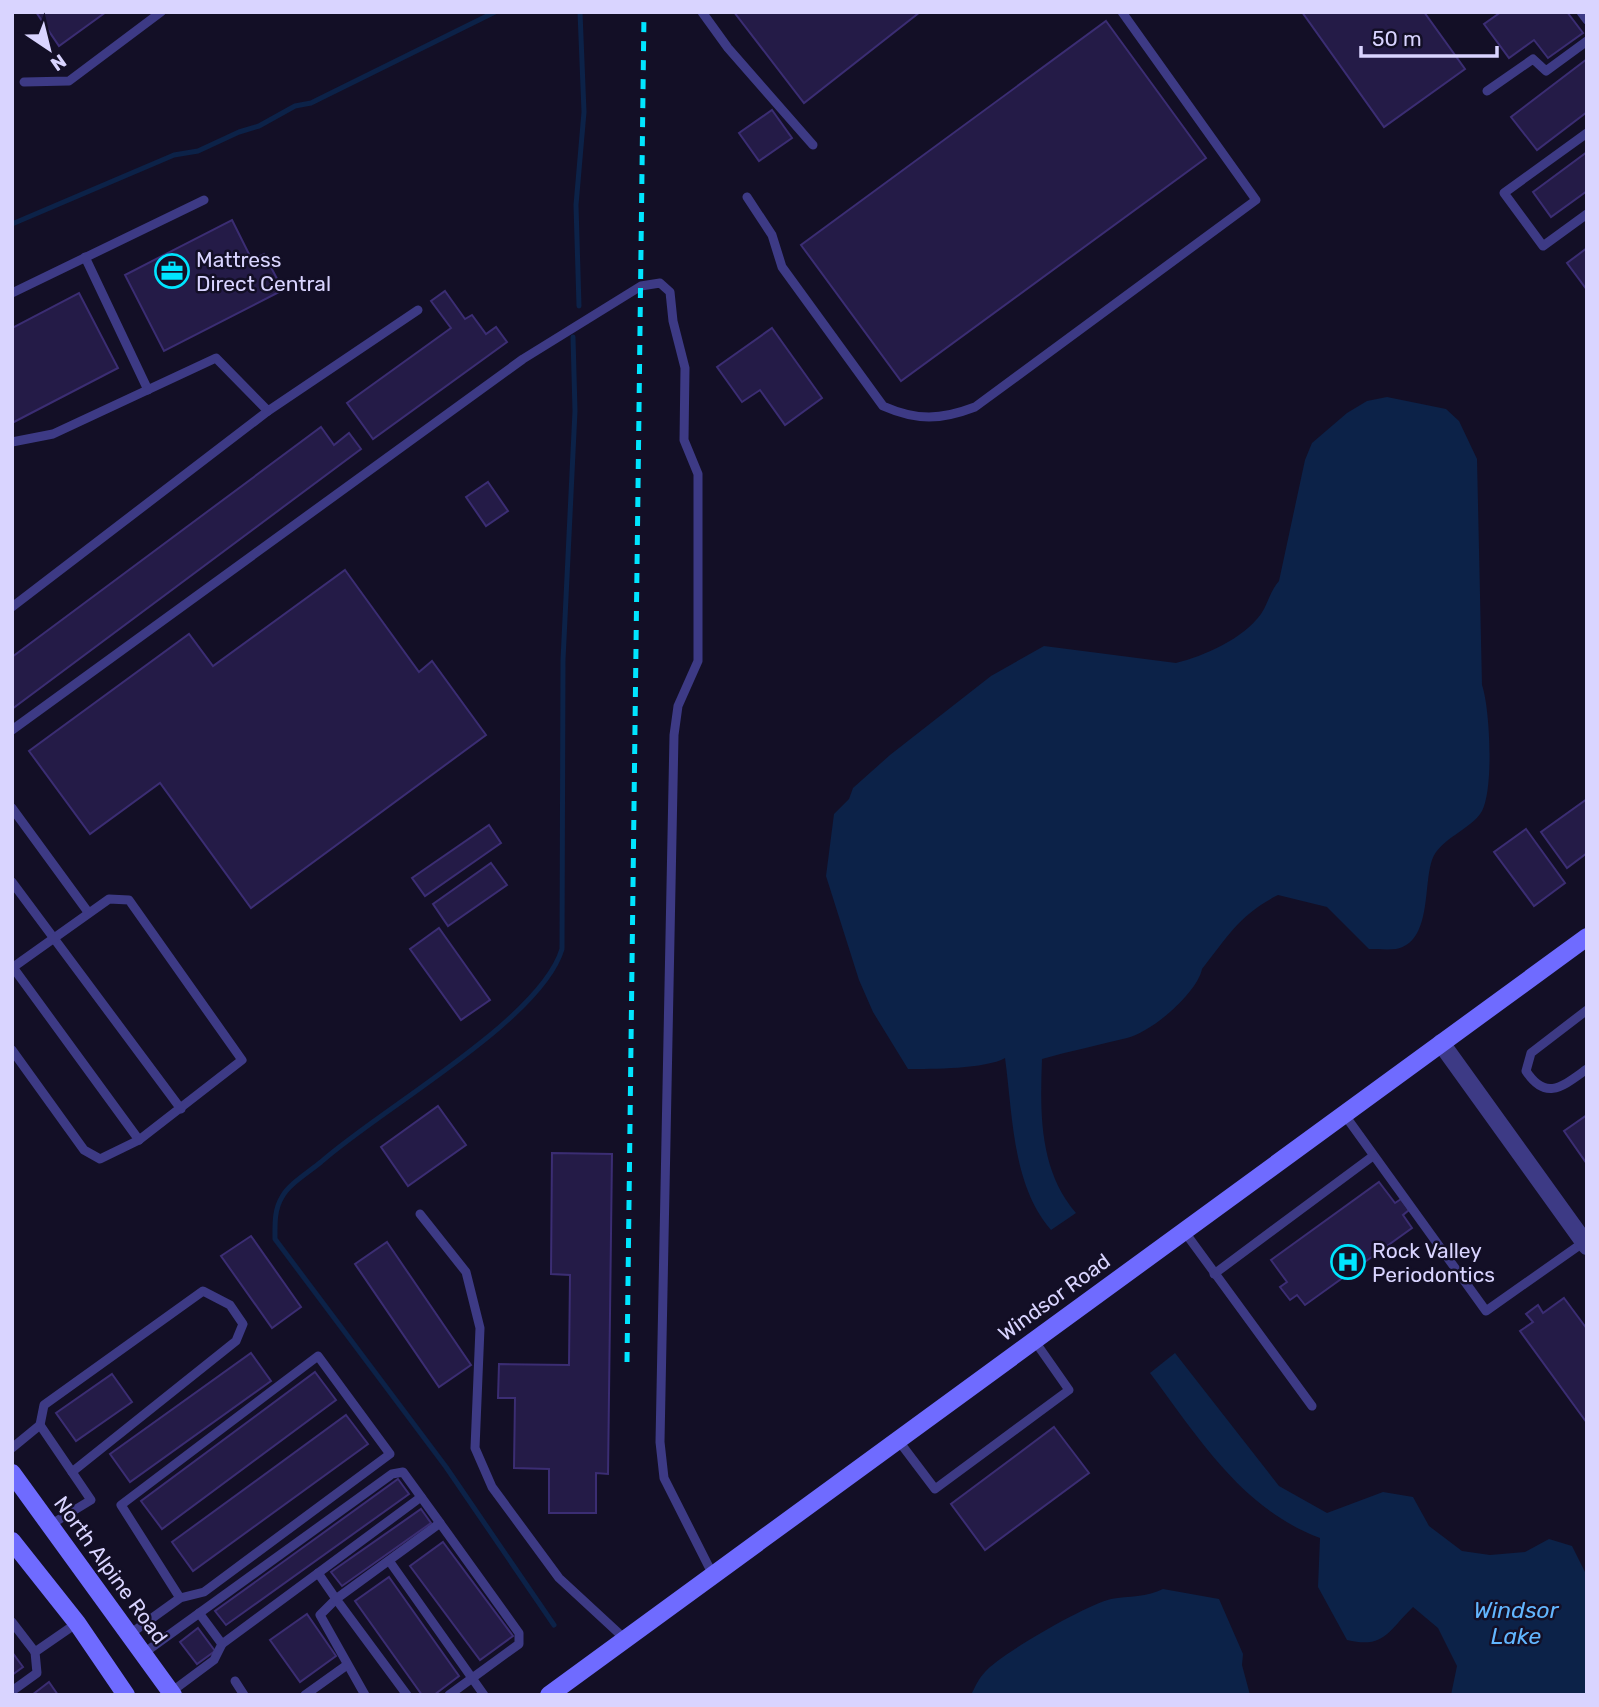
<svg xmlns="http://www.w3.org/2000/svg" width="1599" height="1707" font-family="Rubik,sans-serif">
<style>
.water{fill:#0c2248}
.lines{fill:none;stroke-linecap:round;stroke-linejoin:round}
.stream{stroke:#0c2248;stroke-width:5}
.building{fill:#241b47;stroke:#3b2d73;stroke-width:2}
.lane{stroke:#3d3a85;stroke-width:9}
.street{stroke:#3d3a85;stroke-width:18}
.secondary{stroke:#6f6bff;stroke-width:18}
.rail{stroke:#00e5ff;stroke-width:5;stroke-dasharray:10 9;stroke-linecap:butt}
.labels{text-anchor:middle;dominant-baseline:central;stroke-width:5;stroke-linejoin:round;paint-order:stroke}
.poi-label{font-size:21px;fill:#d9d4ff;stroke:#130f26;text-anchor:start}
.street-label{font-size:21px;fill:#d9d4ff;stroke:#130f26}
.water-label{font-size:23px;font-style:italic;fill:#62b6ff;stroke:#130f26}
</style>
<rect width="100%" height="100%" fill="#130f26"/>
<g class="water">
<path d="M1387,397l59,12 13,12 18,38 5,226c8,23 12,103 0,126 -11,19 -42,27 -50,49 -9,26 0,82 -36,89 -8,1 -19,0 -27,0l-42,-42 -49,-12c-38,19 -50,41 -76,74 -5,24 -50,63 -75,69 -28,7 -57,13 -85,21 -2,54 -3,111 34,154l-25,17c-39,-45 -38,-114 -46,-172 -19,11 -74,11 -97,11l-35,-57 -14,-32 -33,-104 8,-62 15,-15 4,-11 37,-33 101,-79 53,-30 132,17c28,-7 67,-24 85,-49 7,-10 9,-23 18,-33l26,-121 7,-17 35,-30 20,-12z"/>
<path d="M1175,1353l104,133 48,27 56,-21 30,5 16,29 33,25 28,4 35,-3 24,-13 23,7 15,30v119h-136l6,-29 -19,-38 -25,-21c-25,24 -28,42 -66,33l-29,-53 2,-49c-78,-29 -122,-101 -170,-165z"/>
<path d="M1163,1589l56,10 24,55 -1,11 8,30h-279c4,-8 8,-17 14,-23 15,-18 103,-68 126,-73 17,-3 37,-2 52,-10z"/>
</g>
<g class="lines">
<g class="stream">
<path d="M12,224l162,-69 24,-4 41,-19 20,-6 36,-20 16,-3 184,-91"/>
<path d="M579,306l-3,-101 8,-93 -4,-100"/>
<path d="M554,1625l-108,-158 -171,-228c0,-14 -1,-29 7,-42 7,-13 27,-25 39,-35 59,-53 220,-142 241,-213l1,-289 12,-249 -2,-74"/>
</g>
</g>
<g class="building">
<path d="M36,12h70l-47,34z"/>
<path d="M734,12h186l-116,91z"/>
<path d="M1302,12h122l41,57 -81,58z"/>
<path d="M1501,12h66l16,21 -35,25 -14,-18 -25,18 -25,-34z"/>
<path d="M1106,21l100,137 -305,223 -100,-136z"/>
<path d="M1587,59v53l-50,38 -26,-33z"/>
<path d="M772,110l20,28 -33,23 -20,-28z"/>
<path d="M1587,152v39l-36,26 -18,-25z"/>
<path d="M232,220l20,40 12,-6 19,36 -119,61 -39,-76z"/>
<path d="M1587,248v42l-20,-27z"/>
<path d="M445,291l20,28 7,-4 14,19 10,-7 11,15 -134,97 -26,-36 104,-75 -20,-27z"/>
<path d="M79,293l39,75 -106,55v-95z"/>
<path d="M772,328l50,70 -37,27 -25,-35 -18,12 -25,-35z"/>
<path d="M321,427l13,18 15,-12 12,16 -349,260v-52z"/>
<path d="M488,482l20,29 -22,15 -20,-29z"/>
<path d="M345,570l74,102 13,-11 54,74 -235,173 -91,-125 -70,51 -61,-83 160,-117 24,32z"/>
<path d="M1587,799v54l-20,15 -26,-36z"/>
<path d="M489,825l12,18 -76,53 -13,-18z"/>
<path d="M1526,829l39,54 -31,23 -40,-54z"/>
<path d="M491,863l16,22 -59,41 -15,-22z"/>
<path d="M439,928l51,72 -29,20 -51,-71z"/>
<path d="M438,1106l28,39 -58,41 -27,-39z"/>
<path d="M1587,1115v49l-23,-33z"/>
<path d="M552,1153l60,1 -4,320 -12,-1v40h-47v-44l-35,-1 1,-70h-17l1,-34 70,1 1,-90 -19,-1z"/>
<path d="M1379,1182l16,21 6,-4 8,11 -6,5 9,13 -107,77 -8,-10 -7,5 -10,-13 7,-5 -16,-22z"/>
<path d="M251,1236l50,71 -29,21 -51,-72z"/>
<path d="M387,1242l84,123 -32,22 -84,-123z"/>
<path d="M1564,1298l23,31v94l-67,-92 13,-9 -7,-8 12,-9 5,8z"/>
<path d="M251,1353l20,28 -141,101 -20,-28z"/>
<path d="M315,1372l21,28 -174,129 -21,-28z"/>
<path d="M112,1374l20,28 -56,39 -20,-28z"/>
<path d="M346,1415l22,29 -175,127 -21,-29z"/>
<path d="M1054,1427l35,46 -104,77 -34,-46z"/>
<path d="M398,1479l11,15 -183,131 -11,-14z"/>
<path d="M421,1509l10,14 -89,63 -11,-14z"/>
<path d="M443,1542l70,94 -33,24 -70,-94z"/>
<path d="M389,1577l70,99 -25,19h-12l-67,-94z"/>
<path d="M307,1614l29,42 -36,26 -30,-42z"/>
<path d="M198,1628l17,23 -18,13 -17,-22z"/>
<path d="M12,1652l11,15 -11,8z"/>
<path d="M49,1682l9,13h-26z"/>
</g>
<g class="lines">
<g class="lane">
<path d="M702,12l26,36 85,97"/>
<path d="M1581,12l6,8"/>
<path d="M24,82l45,-1 92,-69"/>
<path d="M1487,91l46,-32 13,12 41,-30"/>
<path d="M1587,133l-83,60 39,53 44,-32"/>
<path d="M747,197l25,38 10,32 101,139c34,15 58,14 92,1l281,-207 -134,-188"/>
<path d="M85,257l63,133"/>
<path d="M12,293l192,-93"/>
<path d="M12,442l41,-8 163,-76 52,53 150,-101"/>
<path d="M12,607l256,-196"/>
<path d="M12,730l511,-371 118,-73 19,-3 10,9 3,29 12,47 -1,72 14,34v187l-20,45 -4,29 -14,707 4,36 49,97"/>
<path d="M12,808l76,104"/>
<path d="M12,882l169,227"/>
<path d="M12,966l127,174"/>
<path d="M12,968l97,-69 20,1 113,160 -103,80 -39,19 -16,-9 -72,-100"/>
<path d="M1587,1010l-56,43 -5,18c20,31 37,15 61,-2"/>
<path d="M1344,1114l142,197 98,-69"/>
<path d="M420,1214l46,58 14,56 -5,120 17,39 67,91 66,61"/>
<path d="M1184,1231l128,175"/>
<path d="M1214,1274l159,-118"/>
<path d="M40,1425l4,-20 159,-114 27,14 13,19 -7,17 -164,131"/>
<path d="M898,1440l37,49 134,-99 -35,-50"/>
<path d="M12,1448l28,-23 51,75 -41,25"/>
<path d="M390,1562l94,133"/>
<path d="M318,1573l18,26 -16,16 45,80"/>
<path d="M199,1613l23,31 199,-147"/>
<path d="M12,1622l23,30"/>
<path d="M130,1634l50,-36 -59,-93 197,-149 72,98 -186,138 -24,6"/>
<path d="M144,1653l248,-179 11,-2 37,51"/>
<path d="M235,1681l9,14"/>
<path d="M12,1691l25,-18 -2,-21 42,-29"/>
<path d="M171,1692l43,-32 8,-16"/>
<path d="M305,1695l42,-30"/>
<path d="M407,1695l-71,-96 104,-76 79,110v11l-70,51"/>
</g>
<path class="street" d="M1441,1043l146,203"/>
<g class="secondary">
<path d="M12,1473l161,222"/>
<path d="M12,1541l65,82 49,72"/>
<path d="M549,1695l1038,-758"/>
</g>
<path class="rail" d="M627,1362l17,-1350"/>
</g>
<defs>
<g id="office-ring" transform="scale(1.75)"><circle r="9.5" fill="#130f26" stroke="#00e5ff" stroke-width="1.5"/><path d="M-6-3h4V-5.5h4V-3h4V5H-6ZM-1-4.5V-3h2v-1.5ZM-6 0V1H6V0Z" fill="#00e5ff"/></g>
<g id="hospital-ring" transform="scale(1.75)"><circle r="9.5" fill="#130f26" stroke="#00e5ff" stroke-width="1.5"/><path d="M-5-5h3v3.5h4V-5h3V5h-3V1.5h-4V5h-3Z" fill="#00e5ff"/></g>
</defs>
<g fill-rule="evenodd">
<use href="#office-ring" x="172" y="271"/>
<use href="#hospital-ring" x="1348" y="1262"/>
</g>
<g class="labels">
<g class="poi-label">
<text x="196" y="259">Mattress<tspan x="196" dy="24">Direct Central</tspan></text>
<text x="1372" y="1250">Rock Valley<tspan x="1372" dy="24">Periodontics</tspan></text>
</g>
<g class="street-label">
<text transform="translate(1054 1297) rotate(-36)">Windsor Road</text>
<text transform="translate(111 1570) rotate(54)">North Alpine Road</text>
</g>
<g class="water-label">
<text x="1516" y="1610">Windsor<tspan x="1516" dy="26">Lake</tspan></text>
</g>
</g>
<rect width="1599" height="1707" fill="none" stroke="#d9d4ff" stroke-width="28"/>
<g transform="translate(49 49) rotate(145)" stroke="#130f26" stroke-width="5" paint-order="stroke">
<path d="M0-5L12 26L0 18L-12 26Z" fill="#d9d4ff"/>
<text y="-10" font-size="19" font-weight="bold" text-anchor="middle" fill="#d9d4ff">N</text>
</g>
<path d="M1361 46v10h136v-10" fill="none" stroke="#d9d4ff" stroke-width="3.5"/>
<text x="1372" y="46" font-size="21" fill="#d9d4ff" stroke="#130f26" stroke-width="5" paint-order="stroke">50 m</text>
</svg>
